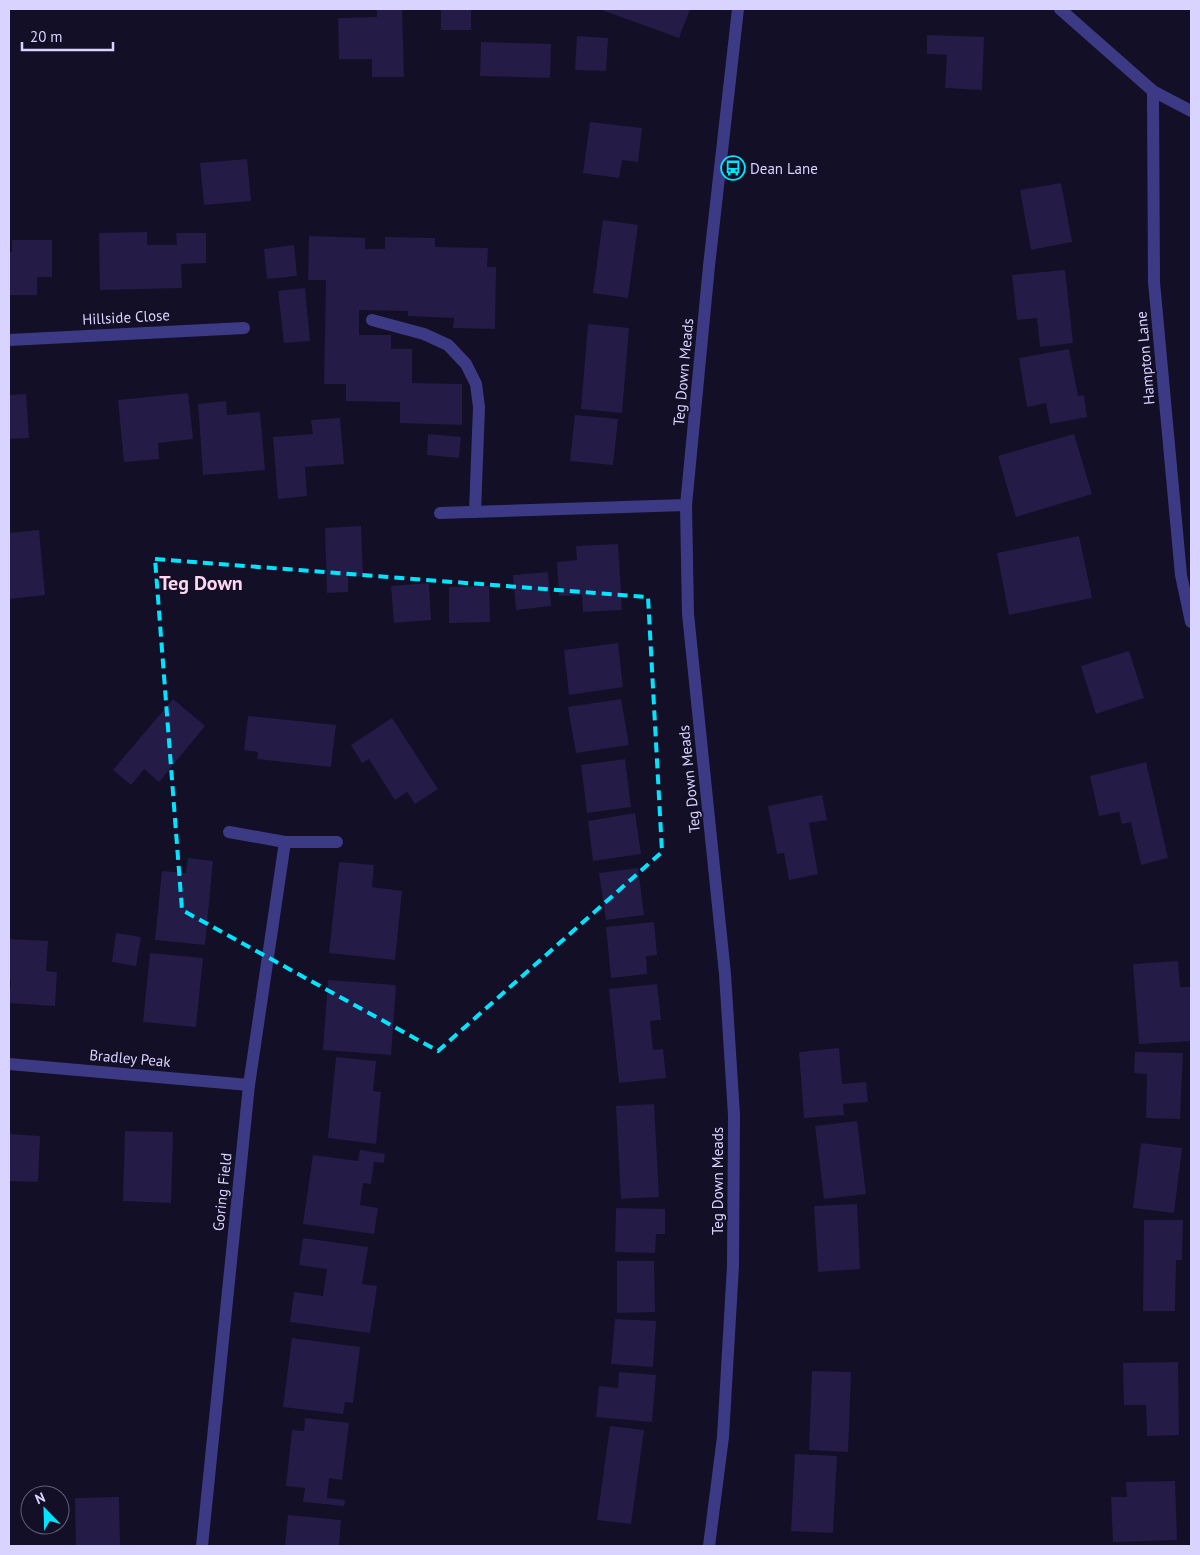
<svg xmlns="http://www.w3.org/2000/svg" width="1200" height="1555" font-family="'PT Sans',sans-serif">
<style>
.building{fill:#241b47}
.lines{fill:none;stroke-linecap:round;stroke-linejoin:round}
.service{stroke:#3d3a85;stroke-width:12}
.minor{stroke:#3d3a85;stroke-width:12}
.marked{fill:none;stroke:#00e5ff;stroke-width:4;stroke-dasharray:10 6;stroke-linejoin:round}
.labels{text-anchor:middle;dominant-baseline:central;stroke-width:4;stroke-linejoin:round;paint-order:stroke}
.poi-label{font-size:15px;fill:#d9d4ff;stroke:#130f26;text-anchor:start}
.street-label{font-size:15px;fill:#d9d4ff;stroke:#130f26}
.district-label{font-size:20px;font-weight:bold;fill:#ffd6f0;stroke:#130f26}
</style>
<rect width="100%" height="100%" fill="#130f26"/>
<g class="building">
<path d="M377,9h25l2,68h-32v-18h-33l-1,-41 39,-1z"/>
<rect x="441" y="9" width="30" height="21"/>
<path d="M599,9h91l-11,29z"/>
<path d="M927,35l57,2 -2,53 -37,-2 2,-33 -20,-1z"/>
<path d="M577,36l31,2 -2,33 -31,-1z"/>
<path d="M481,42l70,2 -1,34 -70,-2z"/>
<path d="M590,122l52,6 -4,34 -16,-2 -3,18 -36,-5z"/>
<path d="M247,159l4,42 -47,4 -4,-42z"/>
<path d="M1061,183l11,59 -41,8 -11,-60z"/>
<path d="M603,220l35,5 -10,73 -35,-5z"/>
<path d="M147,232v13h30l-1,-12h30v30l-25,1 1,24 -82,2 -1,-57z"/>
<path d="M309,236l56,2v11h20v-12l50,1v9l53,1 -1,19h9l-1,62 -42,-1 1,-10 -46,-2v-5l-49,-1v25h32v14h21v34l50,1v41l-62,-2v-21l-54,-1v-17h-22l2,-104h-18z"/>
<path d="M12,240h40v37h-15v18h-28v-43h3z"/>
<path d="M294,245l3,31 -30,3 -3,-30z"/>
<path d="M1065,270l8,73 -33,4 -3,-29 -20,2 -5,-45z"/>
<path d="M305,288l5,53 -26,2 -6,-52z"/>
<path d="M588,324l41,4 -7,85 -41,-4z"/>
<path d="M1069,349l9,47 6,-1 3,22 -37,7 -4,-21 -19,4 -8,-49z"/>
<path d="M188,393l5,46 -35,4 1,16 -35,3 -6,-62z"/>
<path d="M26,394l3,44 -20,1v-44z"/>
<path d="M226,401l1,14 33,-3 5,58 -62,5 -5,-71z"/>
<path d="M575,415l43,4 -5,46 -43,-4z"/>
<path d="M340,418l4,46 -39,3 2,29 -29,3 -5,-62 40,-3 -2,-14z"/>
<path d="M428,434l33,3 -2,21 -32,-3z"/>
<path d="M1074,434l18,60 -76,23 -18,-61z"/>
<path d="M361,526l2,50 -15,1v15l-21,1 -2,-65z"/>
<path d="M39,530l6,65 -36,4v-66z"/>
<path d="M1079,536l13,62 -83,17 -12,-62z"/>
<path d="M618,544l4,66 -39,2 -1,-17 -23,1 -2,-34 20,-2 -1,-14z"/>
<path d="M548,572l3,34 -35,4 -3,-35z"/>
<path d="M429,583l2,37 -37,3 -3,-37z"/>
<path d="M489,586l1,36 -41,1v-36z"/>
<path d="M618,643l5,44 -54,8 -5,-45z"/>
<path d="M1129,651l15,47 -48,16 -15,-48z"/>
<path d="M173,699l32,27 -46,56 -15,-13 -13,16 -18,-15z"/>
<path d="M621,699l8,46 -53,8 -8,-46z"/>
<path d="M248,716l88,9 -5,42 -74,-8 1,-7 -14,-2z"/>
<path d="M392,718l46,71 -23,15 -8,-12 -12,8 -26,-41 -7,4 -11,-18z"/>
<path d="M625,759l6,48 -44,6 -6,-48z"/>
<path d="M1146,762l22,96 -27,7 -10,-43 -9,2 -3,-12 -20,4 -9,-40z"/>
<path d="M822,795l5,25 -18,3 9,51 -29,6 -5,-27 -7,1 -9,-48z"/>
<path d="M635,813l6,41 -48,7 -5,-40z"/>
<path d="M188,858l25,3 -8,84 -50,-5 7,-69 24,2z"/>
<path d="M339,862l35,3 -2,22 30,4 -7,69 -66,-7z"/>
<path d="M638,868l6,47 -38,5 -7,-47z"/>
<path d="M654,922l3,33 -11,1 1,18 -36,4 -5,-51z"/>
<path d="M116,933l25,4 -5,29 -24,-4z"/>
<path d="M9,939l39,2 -2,30 11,1 -2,34 -46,-3 2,-23 -2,-1z"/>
<path d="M150,953l53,5 -7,69 -53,-5z"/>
<path d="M1178,961l2,26h11v54l-52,3 -6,-80z"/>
<path d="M328,980l68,5 -5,70 -68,-5z"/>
<path d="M657,984l4,36 -11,1 3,29 10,-1 3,29 -47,5 -10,-94z"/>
<path d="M839,1048l3,36 24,-2 2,20 -25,2 1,11 -40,3 -5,-66z"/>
<path d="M1135,1052l48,1 -3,66 -34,-1 1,-44 -13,-1z"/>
<path d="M336,1057l40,4 -3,30 8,1 -5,52 -48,-6z"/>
<path d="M654,1104l5,93 -38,2 -5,-93z"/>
<path d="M857,1121l9,73 -42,5 -9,-73z"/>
<path d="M125,1131l48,1 -2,71 -48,-2z"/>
<path d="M9,1134l31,2 -2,46 -29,-1z"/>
<path d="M1141,1143l41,5 -8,65 -41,-5z"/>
<path d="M360,1150l25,4 -1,9 -10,-1 -3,22 -8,-1 -3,22 18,3 -4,26 -71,-10 10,-69 45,6z"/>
<path d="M857,1204l3,65 -42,3 -4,-66z"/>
<path d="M616,1208l49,1v25h-9l-1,19 -40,-1z"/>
<path d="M1144,1220h39l-1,40h-6l-1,51h-32z"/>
<path d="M303,1238l65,9 -6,37 15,2 -7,47 -80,-11 4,-30 29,4 4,-27 -28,-4z"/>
<path d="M617,1261h37l1,51 -38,1z"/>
<path d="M615,1319l41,2 -3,46 -42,-3z"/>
<path d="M292,1338l68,9 -7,56 -8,-1 -2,12 -60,-7z"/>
<path d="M1178,1362l1,73 -32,1 -1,-31h-22l-1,-42z"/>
<path d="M812,1371l39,1 -3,80 -39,-2z"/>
<path d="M619,1372l37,3 -4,47 -56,-5 3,-31 19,2z"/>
<path d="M305,1418l44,5 -7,57 -13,-2 -2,20 18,2 -1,6 -41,-4 2,-14 -19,-2 6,-56 12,1z"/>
<path d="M610,1426l34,4 -13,94 -34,-4z"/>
<path d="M795,1454l42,2 -4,77 -42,-2z"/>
<path d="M1175,1481l2,59 -64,2 -2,-45h16l-1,-15z"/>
<path d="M119,1497l1,49h-44l-1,-48z"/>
<path d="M288,1515l53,5 -2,26h-54z"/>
</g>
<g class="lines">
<path class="service" d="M372,320l52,14 24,11 18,19 10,20 3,23 -4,105"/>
<g class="minor">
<path d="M1060,9l93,82 38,20"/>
<path d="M1153,91l1,191 27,293 10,47"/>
<path d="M9,340l235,-12"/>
<path d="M440,513l246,-8"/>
<path d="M229,832l56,10h52"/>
<path d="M9,1064l240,21"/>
<path d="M202,1546l47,-461 36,-243"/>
<path d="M709,1546l14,-109 10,-171 1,-151 -9,-141 -37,-360 -2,-109 23,-239 29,-257"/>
</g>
</g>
<path class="marked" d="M155,559l493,38 14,255 -224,199 -256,-141z"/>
<defs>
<g id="bus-ring" transform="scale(1.25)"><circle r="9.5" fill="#130f26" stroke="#00e5ff" stroke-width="1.5"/><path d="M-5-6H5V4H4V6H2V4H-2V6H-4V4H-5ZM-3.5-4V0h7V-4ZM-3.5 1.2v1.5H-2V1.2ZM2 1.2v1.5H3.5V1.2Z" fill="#00e5ff"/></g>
</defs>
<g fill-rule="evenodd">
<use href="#bus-ring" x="733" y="168"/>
</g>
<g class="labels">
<g class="poi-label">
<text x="750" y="168">Dean Lane</text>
</g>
<g class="street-label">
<text transform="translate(126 317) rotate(-3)">Hillside Close</text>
<text transform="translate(1145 358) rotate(-95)">Hampton Lane</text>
<text transform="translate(683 372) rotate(-85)">Teg Down Meads</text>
<text transform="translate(689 779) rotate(-96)">Teg Down Meads</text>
<text transform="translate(130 1058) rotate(5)">Bradley Peak</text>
<text transform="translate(717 1181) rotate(-90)">Teg Down Meads</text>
<text transform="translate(222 1192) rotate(-84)">Goring Field</text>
</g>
<g class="district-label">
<text x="201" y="583">Teg Down</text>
</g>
</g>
<rect width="1200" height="1555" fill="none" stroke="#d9d4ff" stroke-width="20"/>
<g transform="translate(45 1510) rotate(337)"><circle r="24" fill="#130f26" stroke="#625e7d"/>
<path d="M0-4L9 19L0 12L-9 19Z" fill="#00e5ff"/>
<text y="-8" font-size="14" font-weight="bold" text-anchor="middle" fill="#d9d4ff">N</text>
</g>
<path d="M22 42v8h91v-8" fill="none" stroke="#d9d4ff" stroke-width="2.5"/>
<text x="30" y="42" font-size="15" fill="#d9d4ff" stroke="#130f26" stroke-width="4" paint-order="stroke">20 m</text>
</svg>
